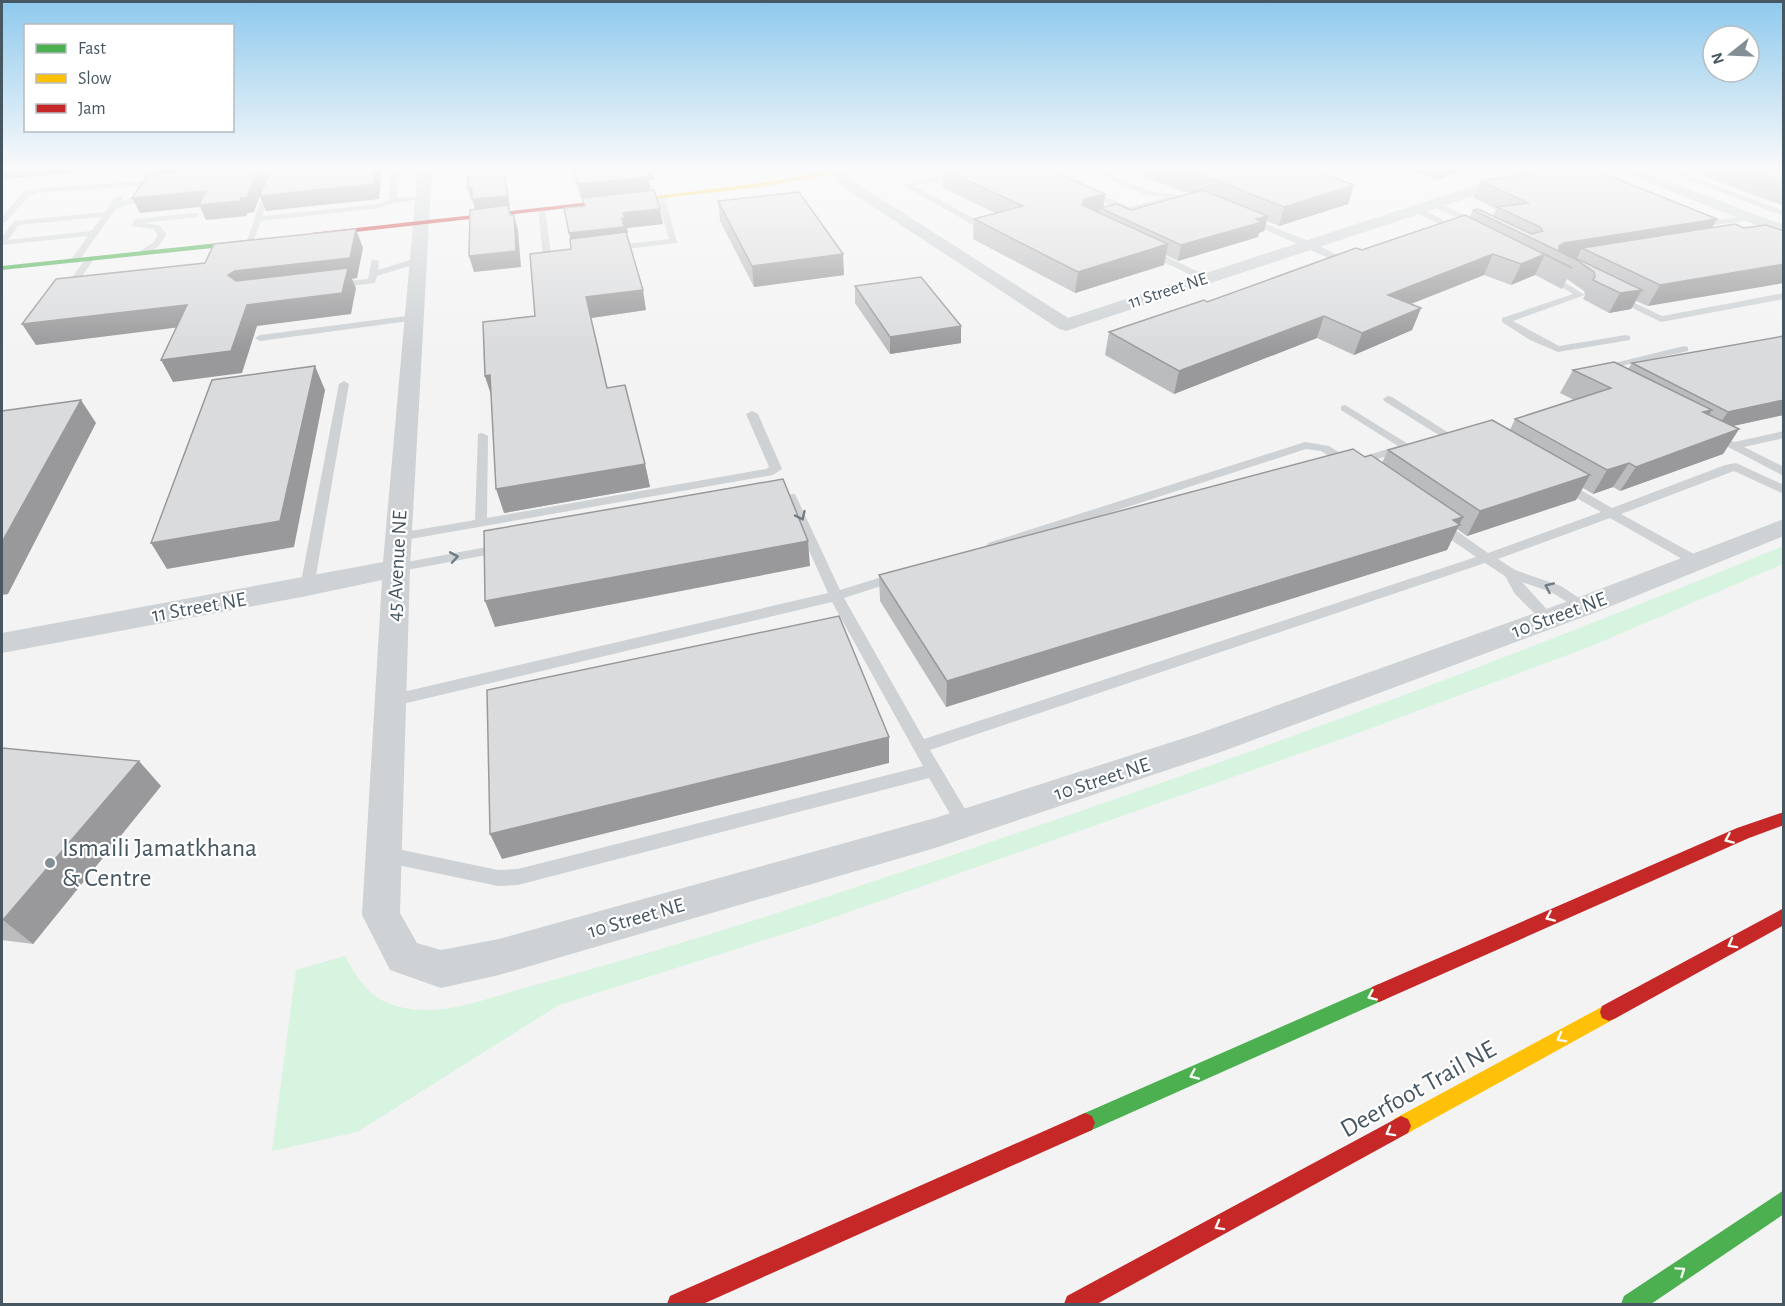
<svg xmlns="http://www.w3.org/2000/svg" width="1785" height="1306" font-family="'Alegreya Sans',sans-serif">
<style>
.green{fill:#d6f4df}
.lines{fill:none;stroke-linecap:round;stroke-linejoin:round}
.lane{fill:#ced2d4;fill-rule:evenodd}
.street{fill:#ced2d4;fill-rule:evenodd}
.fast{fill:#4caf50;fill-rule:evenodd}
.slow{fill:#ffc107;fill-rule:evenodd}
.jam{fill:#c62828;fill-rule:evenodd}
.wall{fill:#bbbcbe}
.shaded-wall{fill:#99999b}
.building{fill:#dadbdd;stroke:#99999b;stroke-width:1.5}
.oneway{stroke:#707c84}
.oneway2{stroke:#f6fbf6}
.poi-dot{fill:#838e95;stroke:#fff;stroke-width:2}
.labels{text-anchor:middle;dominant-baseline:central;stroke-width:4.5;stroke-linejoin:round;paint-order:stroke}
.far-street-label{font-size:18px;fill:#475762;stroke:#fff}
.street-label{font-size:21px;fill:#475762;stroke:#fff}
.near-poi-label{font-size:26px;fill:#475762;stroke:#fff;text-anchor:start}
.near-street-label{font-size:26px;fill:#475762;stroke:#fff}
</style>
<rect width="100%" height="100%" fill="#f3f3f3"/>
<path class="green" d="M1783,546v18l-194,83 -242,90 -538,189 -250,79 -202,127 -85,19 24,-181 49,-14c19,36 35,52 77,54 36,1 72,-14 106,-23 80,-22 159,-45 237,-70 344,-112 685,-233 1018,-371z"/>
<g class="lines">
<g class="lane">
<path d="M689,168h25l-44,7 -4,-2z"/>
<path d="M967,168h14l-67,18 74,40v4h-6l-79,-45z"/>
<path d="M1086,168h10l54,23 52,8 -4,2 -23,-2 -67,18v-4l13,-3 -39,-17v-4h6l42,18 36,-10 -21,-2z"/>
<path d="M1657,168h11l116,43v5z"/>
<path d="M274,171l4,2 -16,43 117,-12 10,-4 2,-26 4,-2 4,2 -2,24 26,-2 4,2 -33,5 -14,5 -119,13 -8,21 -7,2 23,-68 -24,2 -4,-2z"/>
<path d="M146,181l4,2 -11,18 -23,8 -39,54 -7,-2 18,-25 -86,9v-8l12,-16 91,-9 11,-15h6l-1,5 12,-5 8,-11 -100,6 -12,4 -24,27h-3v-6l21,-25 18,-4zM102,217l-11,14 -83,9 11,-15z"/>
<path d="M661,195l4,2 12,46 -70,8v-4l3,-1 59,-7 -12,-42z"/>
<path d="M1435,202l45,20 1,2 -7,2 -42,-20v-4z"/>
<path d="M538,208l7,2 6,44 12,-2 4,3 -1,2 -19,3 -4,-3z"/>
<path d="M1414,208h6l41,21 -10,3v-3l-37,-17z"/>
<path d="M195,213h3v4l-55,6 16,2 7,9c-4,10 -14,21 -26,21v-4l14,-9 4,-8 -5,-5 -21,-3 2,-7z"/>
<path d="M1748,216l4,2 -1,2 -49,7 -10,-4 4,-2 6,1z"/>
<path d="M1248,217l66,26 42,22 -7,2 -104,-46 -1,-2z"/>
<path d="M1147,248l63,29 1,2 -7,2 -60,-28 -1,-2z"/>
<path d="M87,257l7,2 -17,24 6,3 -5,3h-11l-2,-2z"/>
<path d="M419,257l3,1v4l-45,14 -2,7 -40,5 -5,-3 5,-3 33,-3 4,-20 7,2 -1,9z"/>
<path d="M1548,272l37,23 -72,26 46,25 67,-11 4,1v4l-72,12 -28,-12 -28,-18v-4l71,-24 -28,-17v-4z"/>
<path d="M1784,293v6l-123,23 -51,-25 8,-2 44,21z"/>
<path d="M414,315l5,3 -2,2 -157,21 -5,-3 5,-3z"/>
<path d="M1684,346l4,1v4l-89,20 -5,-3z"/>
<path d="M344,381l5,3 -35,203 -7,4 -7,-4 39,-203z"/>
<path d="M1388,396l4,1 60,38 -6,3 -4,-1 -58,-36 -1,-2z"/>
<path d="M1345,405l68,42 -5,3 -51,15 -1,4 -4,1 -31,-19 -15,-2 -308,100 -5,1 -7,-4 2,-3 317,-101 24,4 22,14 47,-14 -57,-36v-4z"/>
<path d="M752,411l6,3 24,55 -9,6 -374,66 -7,-4 7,-4 76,-13 3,-86 4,-1 6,3 -1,82 279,-49 3,-2 -23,-53z"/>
<path d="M1784,431v7l-40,9 40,20v9l-79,-41 6,-3 23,10z"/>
<path d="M1736,463l48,22v9l-50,-23 -113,43 80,44 2,3 -2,3h-10l-81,-46 -112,41 17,11 46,16 30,20 -2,3h-10l-28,-17 -29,-10 31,34 2,3 -2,3h-10l-28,-28 -10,-18 -20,-13 -555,187 44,74 -3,5 -6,2 -6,-2 -30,-51 -411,107 -20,1 -115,-24 -6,-3 -3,-5 3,-5 6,-3 115,24 20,-1 405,-103 -91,-164 -442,105 -6,-2 -2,-4 2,-4 6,-2 438,-102 -41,-92 -20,1 -2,-3 2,-3 28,-2 45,96 58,-18 7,4 -2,3 -59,19 80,141 552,-182 -42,-29 -1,-3 1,-3h10l44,31 113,-41 -42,-24 -2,-3 2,-3h8l45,26 113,-43z"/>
<path d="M503,544l5,1 2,3 -2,3 -112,21 -7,-4 7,-4z"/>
</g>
<g class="street">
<path d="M418,168h14l-22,400 -10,345 17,30 24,7 58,-11 436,-121 262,-84 377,-135 210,-80v17l-190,77 -373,139 -286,96 -436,127 -58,13 -51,-18 -28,-55 20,-335 -75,16 -305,57v-20l381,-71z"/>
<path d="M828,168h15l10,13 215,137 460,-150h23l-2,3 -483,160 -7,-2 -216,-142z"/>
<path d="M1611,168h21l152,57v11z"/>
</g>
<g class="fast">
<path d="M257,239l4,2 -1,2 -258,27v-4z"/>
<path d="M1379,984l7,3 2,6 -2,6 -294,131 -7,3 -7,-3 -3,-7 3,-7z"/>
<path d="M1784,1190v24l-133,90h-30l3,-8z"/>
</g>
<g class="slow">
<path d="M846,168h17l-103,19 -115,13 -3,-2 118,-15z"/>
<path d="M1609,1003l7,3 2,6 -2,6 -208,115 -7,3 -7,-3 -3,-7 3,-7z"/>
</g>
<g class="jam">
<path d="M645,196l2,3 -336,38 -4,-2 4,-2z"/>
<path d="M1784,812v13l-35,13 -363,161 -7,3 -7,-3 -2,-6 2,-6 365,-159z"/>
<path d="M1784,908v17l-168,93 -7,3 -7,-3 -2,-6 2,-6z"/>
<path d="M1085,1113l7,3 3,7 -3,7 -389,174h-36l3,-8z"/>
<path d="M1401,1116l7,3 3,7 -3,7 -311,171h-33l3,-8z"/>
</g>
</g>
<g class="wall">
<path d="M572,168h102l-21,4 1,7 -5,1 2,10 12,34 -36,4 1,5h-1l19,77 -55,8 16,70 38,76 5,23 -146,26 -13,-120 -6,-17 50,-60 36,-67 -1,-10 14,-33 -2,-8h-1z"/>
<path d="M1123,168h182l43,36 -69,22 -13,-5 -2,10 -5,2 -1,4 -80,24 -12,-6 -2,10 -89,28 -102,-54 1,-20 21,-6 -52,-25v-19l162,25 -2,14 28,2 61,-17 -9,-1z"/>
<path d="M1398,168h73l-36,12 -15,-7 -5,1z"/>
<path d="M1682,168h102v38z"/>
<path d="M1481,181l236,38 -69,87 -12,-5 -5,8 -22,4 -26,-14 2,-4 -1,-4 -17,-12 -5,10 -27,-14 -24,10 -27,-10 -73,29 10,4 -9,22 -58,25 -37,-17 -143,56 -69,-39 4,-23 98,-30 155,-52 108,-33 3,-7 20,6 3,-7 -22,-11z"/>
<path d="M718,201l126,74 -90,12 -34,-66z"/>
<path d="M855,286l106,57 -71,11 -35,-51z"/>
<path d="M1632,363l152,52 -52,11 7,3 -16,25 -103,37 -7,-4 -20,7 -10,-6 -7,12 -109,36 -10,-7 -10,21 -501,157 -66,-106 -1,-26 503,-112 6,-13 122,-20 5,-11 59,-19 -14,-7 13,-23 55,-1z"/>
<path d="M2,748l159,38 -128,158 -31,-4z"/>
</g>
<g class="shaded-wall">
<path d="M2,168h69v5l-69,6z"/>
<path d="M154,168h120v1l-12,1 4,9 -12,33 -6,1 -2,3 -40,4 -6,-13 -60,6 -8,-15 74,-7 35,7 -80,-16z"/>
<path d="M376,168h7l-4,31 -113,12 -6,-15z"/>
<path d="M503,168h1l6,38h-1l3,14 -37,-11 -3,-10z"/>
<path d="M645,168h29l-21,4 1,7 -5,1 2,11 -70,7 -3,-14z"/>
<path d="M1417,168h5l-2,5 -5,1z"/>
<path d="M1439,168h32l-36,12z"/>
<path d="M1354,185l-6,19 -69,22 5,-19z"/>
<path d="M472,188l3,10h-4l-3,-9z"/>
<path d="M1105,194l-2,15 -3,-1v6l-18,-9 2,-6z"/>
<path d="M660,209l3,15 -36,4 1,5 -56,16 -3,-16 53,-15 1,-5z"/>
<path d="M514,215l4,15 3,37 -47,5 -5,-16z"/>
<path d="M1268,216l-4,15 -5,2 -1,4 -80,24 3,-16z"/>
<path d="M1717,219l-11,19 -124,10 -5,10 -20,-8 2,-4 5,-3z"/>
<path d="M356,229l7,19 -6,30 -5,1 4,9 -5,26 -94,12 -15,47 -69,9 -12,-22 86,-55 -2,-14 -17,-16 7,-4z"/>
<path d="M1168,244l-4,21 -89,28 3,-21z"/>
<path d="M843,254l1,21 -90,12 -2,-21z"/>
<path d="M1493,254l-9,21 -104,41 8,-21z"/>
<path d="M1545,254l-10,21 -24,10 10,-21z"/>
<path d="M1784,264v19l-136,23 12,-21z"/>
<path d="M643,290l3,20 -55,8 -5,-21z"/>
<path d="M1642,290l-11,19 -22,4 11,-20z"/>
<path d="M187,305l10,20 -161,20 -14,-21z"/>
<path d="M1421,308l-9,22 -58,25 8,-22z"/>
<path d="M1324,316l-7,22 -143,56 5,-23z"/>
<path d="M961,326v17l-71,11v-17z"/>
<path d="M315,366l10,24 -31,157 -127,22 -16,-26z"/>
<path d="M490,375l2,23 -7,-22z"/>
<path d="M81,400l15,23 -88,171 -6,1v-53z"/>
<path d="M1784,400v15l-69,15 13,-18z"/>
<path d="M1712,410l-16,24 7,-22z"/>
<path d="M1739,429l-16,25 -103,37 16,-24z"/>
<path d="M1629,463l-16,24 -20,7 14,-24z"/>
<path d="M645,464l5,23 -146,26 -8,-24z"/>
<path d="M1590,475l-14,25 -109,36 13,-25z"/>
<path d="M1463,517l-16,33 -501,157 1,-26z"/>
<path d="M808,541l2,25 -315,61 -10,-26z"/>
<path d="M889,737v26l-387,96 -12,-25z"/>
<path d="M139,761l22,25 -128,158 -30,-24z"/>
</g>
<g class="building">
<path d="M216,168h42l-11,29 -6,1 -1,3 -41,4 7,-14 -74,7 19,-27 6,3z"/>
<path d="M271,168h105l-3,16 -113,12z"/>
<path d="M468,168h35l5,28 -36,3v-11l-4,1z"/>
<path d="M573,168h73l3,9 -71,7z"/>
<path d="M946,168h99l60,26 -21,5 -2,6 86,39 -90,28 -104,-53 49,-13 -80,-37z"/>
<path d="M1175,168h130l49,17 -70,22 -84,-33 -13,-1z"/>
<path d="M1571,168h19l127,51 -153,24 -5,3v4l83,40 -22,3 -27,-13 2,-3 -1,-5 -19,-13 -102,-49 5,-1 54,25 11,-3 -3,-4 -43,-20 31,-4 -47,-22z"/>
<path d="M1744,168h40v14z"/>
<path d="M654,190l6,19 -37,4 2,5h-3l2,9 -55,6 -5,-25 21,-2 -3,-8z"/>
<path d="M1202,190l66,26 -12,3 6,3 -81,23 -81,-37 17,-4 14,6z"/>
<path d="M799,192l44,62 -91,12 -34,-65z"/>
<path d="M508,205l2,10h4l2,36 -47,5 1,-46z"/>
<path d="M1465,215l107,53 -27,-14 -24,10 -28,-10 -105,41 33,13 -59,25 -38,-17 -145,55 -70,-39 95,-32 3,2 149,-54 6,2z"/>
<path d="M1735,224l9,4 22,-3 18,6v33l-124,21 -78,-37z"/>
<path d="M356,229l-6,29 -115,13 -7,4 8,6 112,-13 -6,25 -95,12 -16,46 -70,9 26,-55 -165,19 34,-45 149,-16 9,-19z"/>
<path d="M626,232l17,58 -57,7 21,91 18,-3 20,79 -149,25 -6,-114 -5,1 -2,-54 52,-6 -5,-62 41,-5 -1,-10z"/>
<path d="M921,277l40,49 -71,11 -35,-51z"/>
<path d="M1784,336v64l-56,12 -96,-49z"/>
<path d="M1614,362l98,48 -9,2 36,17 -103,38 -7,-4 -22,7 -92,-51 96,-31 -38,-18z"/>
<path d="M315,366l-35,155 -129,22 61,-163z"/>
<path d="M81,400l-79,142v-131z"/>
<path d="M1492,420l98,55 -110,36 -92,-61z"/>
<path d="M1353,449l12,8 6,-2 92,62 -10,3 7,5 -513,156 -68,-106z"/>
<path d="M783,479l25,62 -323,60 -1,-70z"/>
<path d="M839,616l50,121 -399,97 -3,-144z"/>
<path d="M2,748l137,13 -136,159h-1z"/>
</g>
<defs><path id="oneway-chevron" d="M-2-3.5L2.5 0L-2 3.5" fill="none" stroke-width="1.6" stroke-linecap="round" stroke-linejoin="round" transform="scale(1.5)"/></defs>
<g class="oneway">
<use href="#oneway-chevron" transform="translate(801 516) rotate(65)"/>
<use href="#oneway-chevron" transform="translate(454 557) rotate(-10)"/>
<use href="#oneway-chevron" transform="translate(1549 587) rotate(-156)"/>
</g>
<g class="oneway2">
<use href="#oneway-chevron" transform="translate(1729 839) rotate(156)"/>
<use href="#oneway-chevron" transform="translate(1550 917) rotate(156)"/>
<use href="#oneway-chevron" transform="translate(1732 944) rotate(151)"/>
<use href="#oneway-chevron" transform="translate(1372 996) rotate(156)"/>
<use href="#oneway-chevron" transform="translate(1561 1038) rotate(151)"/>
<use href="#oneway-chevron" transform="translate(1194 1075) rotate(156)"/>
<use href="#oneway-chevron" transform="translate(1390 1132) rotate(151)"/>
<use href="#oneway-chevron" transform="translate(1219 1226) rotate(151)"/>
<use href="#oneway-chevron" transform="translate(1681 1271) rotate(-34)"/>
</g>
<linearGradient id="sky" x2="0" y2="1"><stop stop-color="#8ec9ed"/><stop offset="0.48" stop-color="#fafafa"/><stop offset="1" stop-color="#fafafa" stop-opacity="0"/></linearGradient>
<rect width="1785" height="351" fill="url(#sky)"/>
<circle class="poi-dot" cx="50" cy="863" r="6"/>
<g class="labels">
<g class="far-street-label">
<text transform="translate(1168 291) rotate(-18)">11 Street NE</text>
</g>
<g class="street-label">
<text transform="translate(397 566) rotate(-87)">45 Avenue NE</text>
<text transform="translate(199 607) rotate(-10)">11 Street NE</text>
<text transform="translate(1559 615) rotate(-20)">10 Street NE</text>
<text transform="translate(1102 779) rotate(-18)">10 Street NE</text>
<text transform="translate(636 918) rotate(-16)">10 Street NE</text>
</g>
<g class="near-poi-label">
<text x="62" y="848">Ismaili Jamatkhana<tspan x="62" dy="30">&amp; Centre</tspan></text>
</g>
<g class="near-street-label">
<text transform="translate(1418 1089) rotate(-29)">Deerfoot Trail NE</text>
</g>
</g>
<rect width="1785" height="1306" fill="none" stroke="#475762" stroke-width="6"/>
<rect x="24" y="24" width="210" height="108" fill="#ffffff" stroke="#b5bcc0" stroke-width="1.5"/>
<rect x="36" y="44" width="30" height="9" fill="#4caf50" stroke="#b5bcc0" stroke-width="1.5"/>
<text x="78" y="54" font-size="18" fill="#475762">Fast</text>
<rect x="36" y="74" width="30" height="9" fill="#ffc107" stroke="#b5bcc0" stroke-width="1.5"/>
<text x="78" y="84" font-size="18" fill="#475762">Slow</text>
<rect x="36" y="104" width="30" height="9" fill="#c62828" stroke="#b5bcc0" stroke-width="1.5"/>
<text x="78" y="114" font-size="18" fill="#475762">Jam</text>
<g transform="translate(1731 54) rotate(252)"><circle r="28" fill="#ffffff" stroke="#b5bcc0" stroke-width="1.5"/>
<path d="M0-4.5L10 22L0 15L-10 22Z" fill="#838e95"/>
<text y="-9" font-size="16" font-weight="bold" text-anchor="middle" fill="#475762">N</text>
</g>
</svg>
